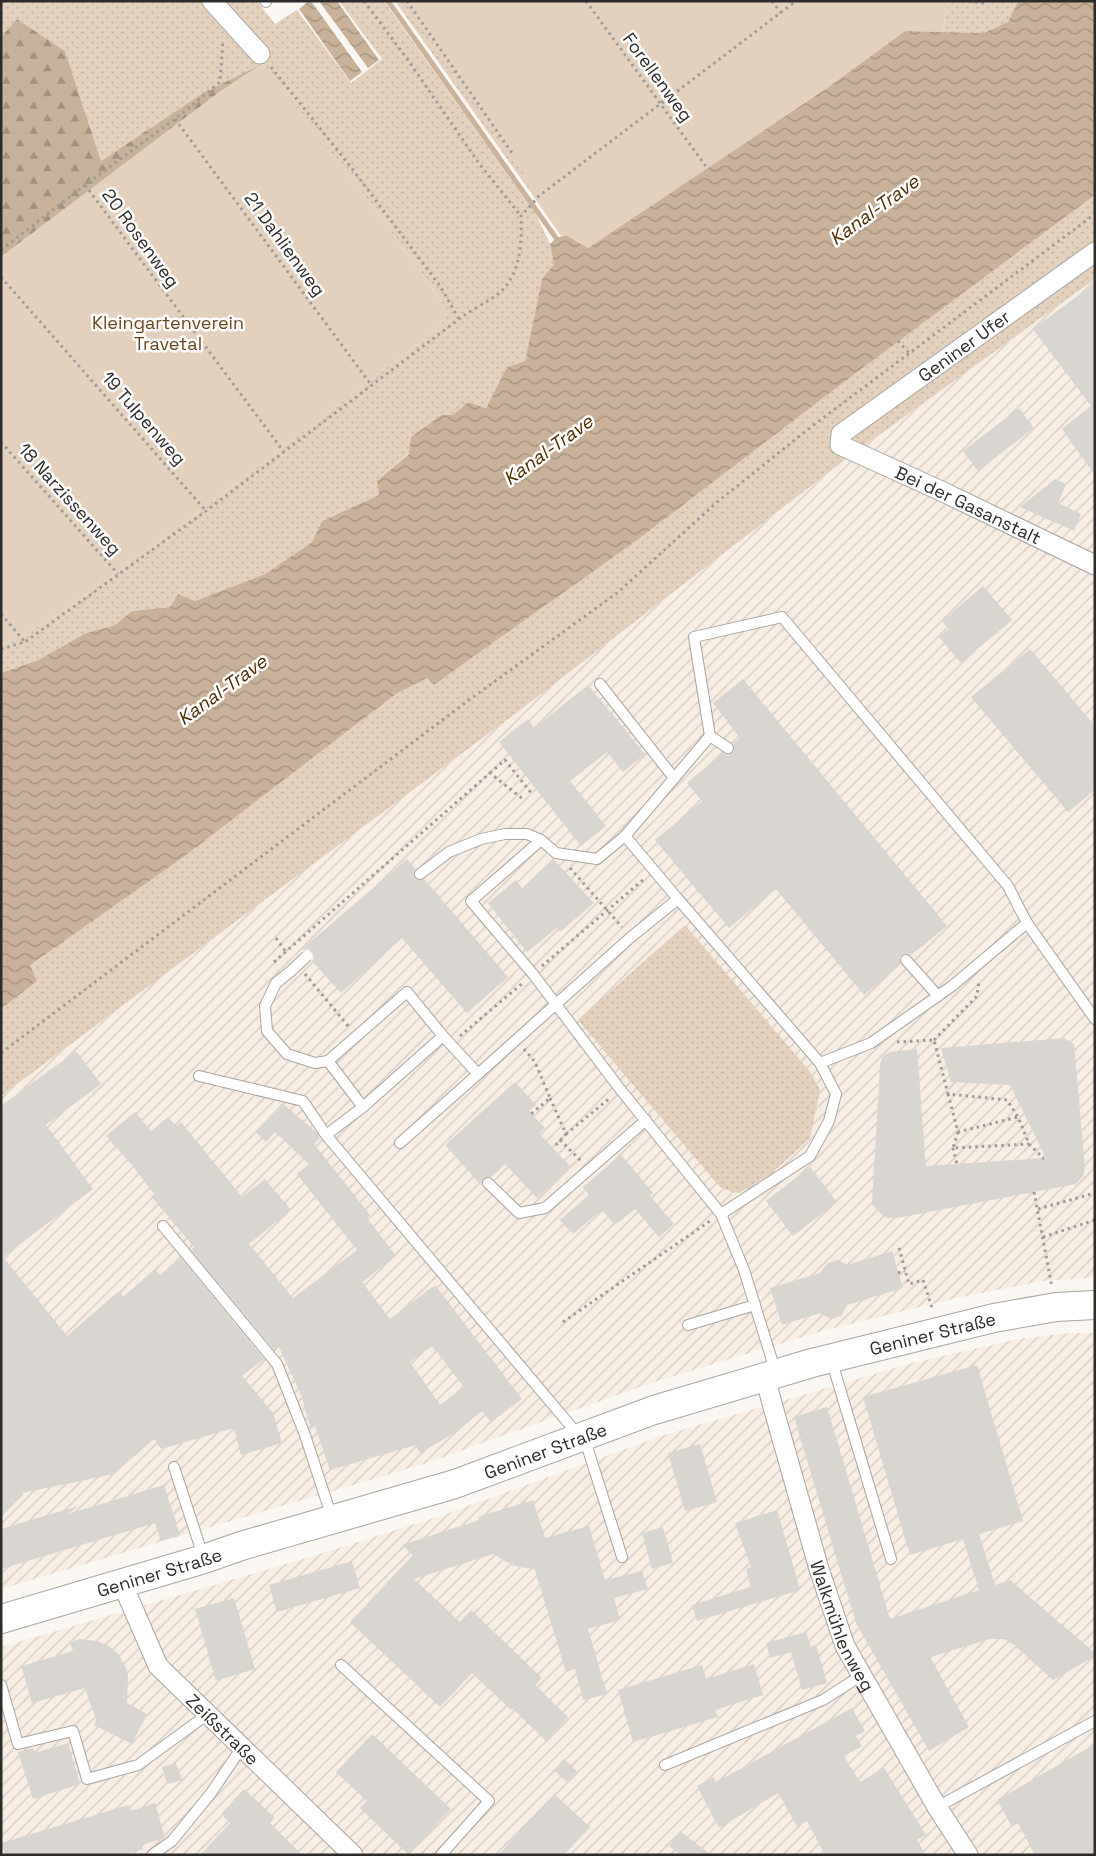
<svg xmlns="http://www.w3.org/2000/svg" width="1096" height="1856" font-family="'Space Grotesk',sans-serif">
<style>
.industrial{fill:url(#industrial-furrows)}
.grass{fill:url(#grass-dots)}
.forest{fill:url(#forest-firs)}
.garden{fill:#e4d1bd}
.water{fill:url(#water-waves)}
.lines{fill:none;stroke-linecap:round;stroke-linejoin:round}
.stream{stroke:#c9b299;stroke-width:5}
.building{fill:#d9d6d2;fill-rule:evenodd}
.lane-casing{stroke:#a8a5a1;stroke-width:12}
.street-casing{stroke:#a8a5a1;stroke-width:21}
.secondary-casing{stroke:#a8a5a1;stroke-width:30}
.path{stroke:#9e9b98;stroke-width:3;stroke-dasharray:2.5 4;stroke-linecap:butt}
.lane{stroke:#fff;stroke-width:10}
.street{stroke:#fff;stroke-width:19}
.secondary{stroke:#fff;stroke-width:28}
.lane-bridge-casing{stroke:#a8a5a1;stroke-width:12;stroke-linecap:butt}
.lane-bridge{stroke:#fff;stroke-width:10}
.labels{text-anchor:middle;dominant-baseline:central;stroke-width:5;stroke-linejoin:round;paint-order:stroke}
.street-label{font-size:18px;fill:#2d2c2a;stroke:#fff}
.park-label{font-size:18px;fill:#67461c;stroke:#fff}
.water-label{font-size:19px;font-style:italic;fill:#4d2d00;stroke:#fff}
</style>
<defs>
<pattern id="industrial-furrows" width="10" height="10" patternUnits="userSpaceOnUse" patternTransform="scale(1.25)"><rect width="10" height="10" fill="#f7ede3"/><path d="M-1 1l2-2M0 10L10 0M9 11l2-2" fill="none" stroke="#d4cbc3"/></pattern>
<pattern id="grass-dots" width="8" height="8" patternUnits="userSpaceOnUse" patternTransform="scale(1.25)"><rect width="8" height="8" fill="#e4d1bd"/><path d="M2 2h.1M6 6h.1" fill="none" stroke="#c4b4a3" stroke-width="1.8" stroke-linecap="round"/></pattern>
<pattern id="forest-firs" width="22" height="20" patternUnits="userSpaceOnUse" patternTransform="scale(1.25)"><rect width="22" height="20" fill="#c8b299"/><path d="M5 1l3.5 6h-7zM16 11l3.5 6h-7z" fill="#a3917d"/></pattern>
<pattern id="water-waves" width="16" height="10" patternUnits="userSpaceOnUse" patternTransform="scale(1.25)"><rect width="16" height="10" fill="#c9b299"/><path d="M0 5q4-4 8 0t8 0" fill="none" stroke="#a4917d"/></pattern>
</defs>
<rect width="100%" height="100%" fill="#faf7f3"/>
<g class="industrial">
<path d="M1095,279v999l-52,3 -86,17 -131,32 -175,53 -227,81 -423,125v-493l514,-382 331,-255z"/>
<path d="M1068,1333h27v522h-1094v-208l309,-90 130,-41 221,-80 251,-73 106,-24z"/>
</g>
<g class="grass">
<path d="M1,1h256l18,23 22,-14 54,73 31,-24 -43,-58h45l151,211 15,32 4,20 -12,15 -17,82 -18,6 -21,41 -18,-6 -91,79 2,14 -57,26 -10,21 -47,32 -70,27 -17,-7 -8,13 -38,4 -17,14 -29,8 -48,27 -37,13v-28l22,-10 45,-27 137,-101 162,-125 70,-52 8,-14 -4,-15 -73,-101 -106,-135 -59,28 -102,68 -36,-110 -48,-32 -16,18z"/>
<path d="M395,1h10l129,186 -5,3z"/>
<path d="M949,1h69l-10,21 -25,11 -41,-1z"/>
<path d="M1095,195v84l-249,180 -331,255 -514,382v-87l36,-28 -8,-16 156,-109 211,-162 31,-16 7,7 202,-144 228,-174z"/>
<path d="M685,925l126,148 9,17 -10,48 -39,36 -32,19 -7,-1 -12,-5 -142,-167z"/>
</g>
<path class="forest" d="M17,19l48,32 36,110 102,-68 59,-29 -41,27 -220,166v-220z"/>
<g class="garden">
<path d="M405,1h544l-7,31 -37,-1 -78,57 -239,160 -22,-13 -5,1 -32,-46 4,-3z"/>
<path d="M262,64l106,136 73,101 4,15 -8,14 -70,52 -162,125 -137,101 -45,27 -22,10v-388l220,-166z"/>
</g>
<g class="water">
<path d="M309,1h2l51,71 -12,9 -51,-72z"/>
<path d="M319,1h18l42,59 -11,8z"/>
<path d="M1018,1h77v194l-231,172 -228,174 -202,144 -7,-7 -31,16 -211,162 -155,109 7,16 -36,28v-336l37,-13 48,-27 29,-8 17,-14 38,-4 8,-13 17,7 70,-27 47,-32 10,-21 57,-26 -2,-14 32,-27 2,-17 31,-22h11l15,-13 18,6 21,-41 18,-6 17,-82 12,-15 -4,-20 6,-6 10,-3 22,13 239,-160 78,-57 78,2 25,-11z"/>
</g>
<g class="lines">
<path class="stream" d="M388,1l168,237"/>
</g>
<g class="building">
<path d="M1095,283v192l-33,-46 29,-23 -58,-77z"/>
<path d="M1019,408l15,20 -56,43 -15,-20z"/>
<path d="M1055,479l11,5 -8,19 23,11 -7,17 -54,-24z"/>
<path d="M983,586l29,34 -51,43 -22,-26 10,-8 -7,-8z"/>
<path d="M1030,649l65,77v64l-27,22 -97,-115z"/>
<path d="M743,679l204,247 -36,29 -3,-2 -6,2 -3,3 2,6 -37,31 -88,-106 -47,39 -74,-88 47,-39 -15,-18 36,-30 5,2 6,-4 -1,-7 7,-6 -27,-35z"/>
<path d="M588,685l57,69 -22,18 -16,-20 -37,29 36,45 -25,20 -82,-104 29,-23 6,9z"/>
<path d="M407,859l8,10 -2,5 2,4 5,3 4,-2 84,98 -41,36 -65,-75 -61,55 -29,-32 2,-3 -2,-6 -3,-3 -8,1z"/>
<path d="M553,859l41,44 -34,29 -3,-4 -30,24 -39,-49 28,-23 6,8z"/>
<path d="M1064,1038l10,6 11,124 -2,8 -7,8 -179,34h-9l-5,-2 -11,-12 8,-140 3,-8 7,-4 27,-3 9,117 120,-8 -36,-73 -59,-3 -10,-34z"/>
<path d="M76,1051l25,33 -55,41 47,64 -90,68 64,79 52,-45 4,6 32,-28 5,6 21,-17 83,101 -22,17 31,37 9,30 -41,12 -7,-27 -73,21 -7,-10 -40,35 -92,19 1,2 -22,22v-411z"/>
<path d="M515,1082l21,23 -7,6 16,17 -6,5 32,34 -34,31 -32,-34 -14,13 -8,1 -2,7 -36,-40z"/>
<path d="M282,1103l34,29 4,6 -6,6 56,71 -3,3 29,38 -34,26 28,37 45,-34 87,114 -31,23 -9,-11 -26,21 -36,21 -4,-8 -86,25 -15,-44 -4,3 -10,-34 -22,-48 -5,3 -83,-100 3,-3 -43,-51 4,-1 -23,-30 -26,-29 29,-24 16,19 17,-14 8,9 5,-4 61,75 23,-18 26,31 -42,34 44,54 64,-48 -60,-76 12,-10 -34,-32 -9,10 -10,-10zM432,1346l32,41 -24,18 -30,-43z"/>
<path d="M621,1155l32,38 -3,3 24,28 -15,13 -24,-28 -20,16 -13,-15 -29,24 -13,-14 29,-25 -6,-8z"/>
<path d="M810,1167l27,35 -44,34 -27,-35z"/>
<path d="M892,1251l11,37 -56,17 -6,11 -10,3 -11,-6 -38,12 -12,-37 50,-15 8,-10 10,-3 10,5z"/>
<path d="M977,1365l46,156 -44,13 16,51 15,-5 85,73v3l-42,24 -40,-36 -9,-5h-14l-60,18 39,70 -40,24 -73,-128 -62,-206 33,-10 63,212 89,-29 -16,-51 -53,16 -47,-158z"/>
<path d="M700,1444l17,58 -32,9 -17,-58z"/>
<path d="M164,1485l16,50 -19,6 -6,-18 -154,46v-40l77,-23 -10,8z"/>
<path d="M533,1500l12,38 44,-12 16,54 37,-9 6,18 -34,9 6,22 -32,9 19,65 -24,6 -8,-31 -9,3 -31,-102 -23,-5 -19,-11 -79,25 46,43 11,-12 71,68 -7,7 33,32 -22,24 -34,-33 -1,2 -39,-37 -32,34 -90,-85 63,-67 -11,-10 77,-25 -1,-3z"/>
<path d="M777,1510l23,80 -103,31 -5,-16 59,-18 -5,-18 5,-2 -16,-44z"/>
<path d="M663,1527l10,36 -21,6 -10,-36z"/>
<path d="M352,1561l8,27 -83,24 -8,-27z"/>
<path d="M234,1598l21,71 -39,12 -21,-72z"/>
<path d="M806,1632l5,15 5,-2 11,38 -25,7 -11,-38 -21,6 -4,-15z"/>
<path d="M80,1639l17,2 12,5 10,9 7,13 2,9 -1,26 20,11 -15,30 -38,-19 2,-5 -11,-32 -53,15 -11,-37 52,-15 -3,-9z"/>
<path d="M754,1664l9,31 -48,15 3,7 -85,25 -15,-52 84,-25 4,14z"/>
<path d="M852,1708l13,23 -9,5 6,10 -18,10 16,26 24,-14 42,67 -9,5 9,15h-101l-18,-34 -10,5 -19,-33 -59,35 -22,-42 16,-9 3,5z"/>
<path d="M372,1734l79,75 -43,45 -48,-46 7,-7 -31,-29z"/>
<path d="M68,1743l12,41 -47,15 -15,-47 15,-4 2,5z"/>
<path d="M1095,1744v111h-60l-17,-32 -6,4 -15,-27z"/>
<path d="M564,1759l13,12 -10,11 -13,-12z"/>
<path d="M176,1763l6,17 -15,4 -5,-17z"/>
<path d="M244,1789l31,29 -5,5 32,32h-102l30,-32 -9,-9z"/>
<path d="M554,1794l36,33 -26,28h-66z"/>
<path d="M155,1803l10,35 -24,7 2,4 -18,6h-120l-4,-12 128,-38 2,6z"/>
<path d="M680,1831l31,24h-30l-12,-9z"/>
</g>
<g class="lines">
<g class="lane-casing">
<g id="lane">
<path d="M265,1l1,1"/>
<path d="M600,684l74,94"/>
<path d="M728,748l-18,-12 -16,-99 88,-20 226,269 19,37 68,96"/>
<path d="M625,836l85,-100"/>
<path d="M420,874l29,-22 32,-13 24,-5h22l14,6"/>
<path d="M678,899l-53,-63 -28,23 -41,-6 -15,-13 -70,61 62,73 87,115 101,125 23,56 32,103"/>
<path d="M906,960l32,36"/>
<path d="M291,971l-15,12 -11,23 2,25 20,23 28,9 13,-2"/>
<path d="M478,1074l153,-137 47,-38 142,164"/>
<path d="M199,1076l104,25 23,34 254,302"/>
<path d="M326,1135l37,-28 80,-71 -36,-44 -79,69 35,46"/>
<path d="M400,1143l78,-69 -35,-38"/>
<path d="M488,1183l31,30 26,-5 101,-88"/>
<path d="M721,1214l89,-58 19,-35 7,-27 -16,-31 51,-20 81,-57 75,-63"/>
<path d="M163,1226l114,138 28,71 27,83"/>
<path d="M688,1325l67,-20"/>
<path d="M831,1359l60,200"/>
<path d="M584,1437l38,120"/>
<path d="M174,1467l30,92"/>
<path d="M341,1665l148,136 -48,54"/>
<path d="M1,1685l17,59 55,-13 14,48 51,-14 70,-51"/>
<path d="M665,1765l158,-65 39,-25"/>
<path d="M937,1807l158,-86"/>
<path d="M152,1855l20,-14 39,-48 31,-46"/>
</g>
</g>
<g class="street-casing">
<g id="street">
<path d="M212,1l48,53"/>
<path id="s1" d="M1095,252l-254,182 -1,11 99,45 156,75"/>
<path id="s2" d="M765,1377l8,30 46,162 26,77 92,161 31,48"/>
<path id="s3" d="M122,1583l36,83 195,189"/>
</g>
</g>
<g class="secondary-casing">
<g id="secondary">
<path id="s4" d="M1,1619l203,-60 37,-13 214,-62 199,-74 158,-47 182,-45 62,-11 39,-2"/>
</g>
</g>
<g class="path">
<path d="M364,1l44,59 70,102 43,54"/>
<path d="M407,1l105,152"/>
<path d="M586,1l121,167"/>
<path d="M772,1l9,12"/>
<path d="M962,1l23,2 2,-2"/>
<path d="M271,67l79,99 90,120 19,33"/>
<path d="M175,119l197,267"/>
<path d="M85,185l199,267"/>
<path d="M1,250l84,-65 90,-66 45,-37 3,-42"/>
<path d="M1,277l205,234"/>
<path d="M898,341l11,12"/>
<path d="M1,442l117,132"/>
<path d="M1,614l24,28"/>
<path d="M1,649l24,-7 181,-131 253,-192c12,-9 27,-16 39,-25 23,-19 24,-51 23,-78l18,-20 257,-195"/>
<path d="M490,773l15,-13 27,34"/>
<path d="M570,868l52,59"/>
<path d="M276,938l10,14"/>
<path d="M274,962l216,-189 34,27"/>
<path d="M542,966l102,-87"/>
<path d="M305,974l44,53"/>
<path d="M460,1036l64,-54"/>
<path d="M934,1040l43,-44 2,-15"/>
<path d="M897,1042l37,-2 14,54 59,6 11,17 11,27 15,15"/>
<path d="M524,1049l11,13 15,36 -19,16"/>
<path d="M1,1053l468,-353 148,-107 99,-90 95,-76 284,-213"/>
<path d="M948,1094l10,38 60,-15"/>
<path d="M550,1098l16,36 -13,14"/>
<path d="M958,1132l-5,16 76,-4"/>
<path d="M566,1134l44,-36"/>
<path d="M560,1140l21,21"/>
<path d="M953,1148l4,16"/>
<path d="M1034,1192l18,95"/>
<path d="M1038,1209l57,-16"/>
<path d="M1043,1237l52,-17"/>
<path d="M899,1248l10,36 14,-4 10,31"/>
<path d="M898,1273l7,-2"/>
<path d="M563,1322l147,-101"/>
</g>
<use href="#lane" class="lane"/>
<use href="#street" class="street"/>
<use href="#secondary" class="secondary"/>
<g class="lane-bridge-casing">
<path id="lane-bridge" d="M291,971l16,-15"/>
</g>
<use href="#lane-bridge" class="lane-bridge"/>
</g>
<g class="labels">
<g class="street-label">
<text transform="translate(658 77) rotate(54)">Forellenweg</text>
<text transform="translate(141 238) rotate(54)">20 Rosenweg</text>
<text transform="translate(285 244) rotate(54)">21 Dahlienweg</text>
<text transform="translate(964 346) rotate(-36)">Geniner Ufer</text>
<text transform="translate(144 418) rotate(49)">19 Tulpenweg</text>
<text transform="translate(70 499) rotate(48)">18 Narzissenweg</text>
<text stroke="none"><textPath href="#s1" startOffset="465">Bei der Gasanstalt</textPath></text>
<text stroke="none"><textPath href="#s4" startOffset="975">Geniner Straße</textPath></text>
<text stroke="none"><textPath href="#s4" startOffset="570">Geniner Straße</textPath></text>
<text stroke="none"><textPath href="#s4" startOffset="165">Geniner Straße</textPath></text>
<text stroke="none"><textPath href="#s2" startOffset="261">Walkmühlenweg</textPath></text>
<text stroke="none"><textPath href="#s3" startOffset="181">Zeißstraße</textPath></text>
</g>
<g class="park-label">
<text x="168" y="322">Kleingartenverein<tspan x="168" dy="21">Travetal</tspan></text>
</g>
<g class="water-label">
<text transform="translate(874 210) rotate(-36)">Kanal-Trave</text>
<text transform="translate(548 450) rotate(-36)">Kanal-Trave</text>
<text transform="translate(222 690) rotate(-36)">Kanal-Trave</text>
</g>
</g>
<rect width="1096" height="1856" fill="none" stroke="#2d2c2a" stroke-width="5"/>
</svg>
